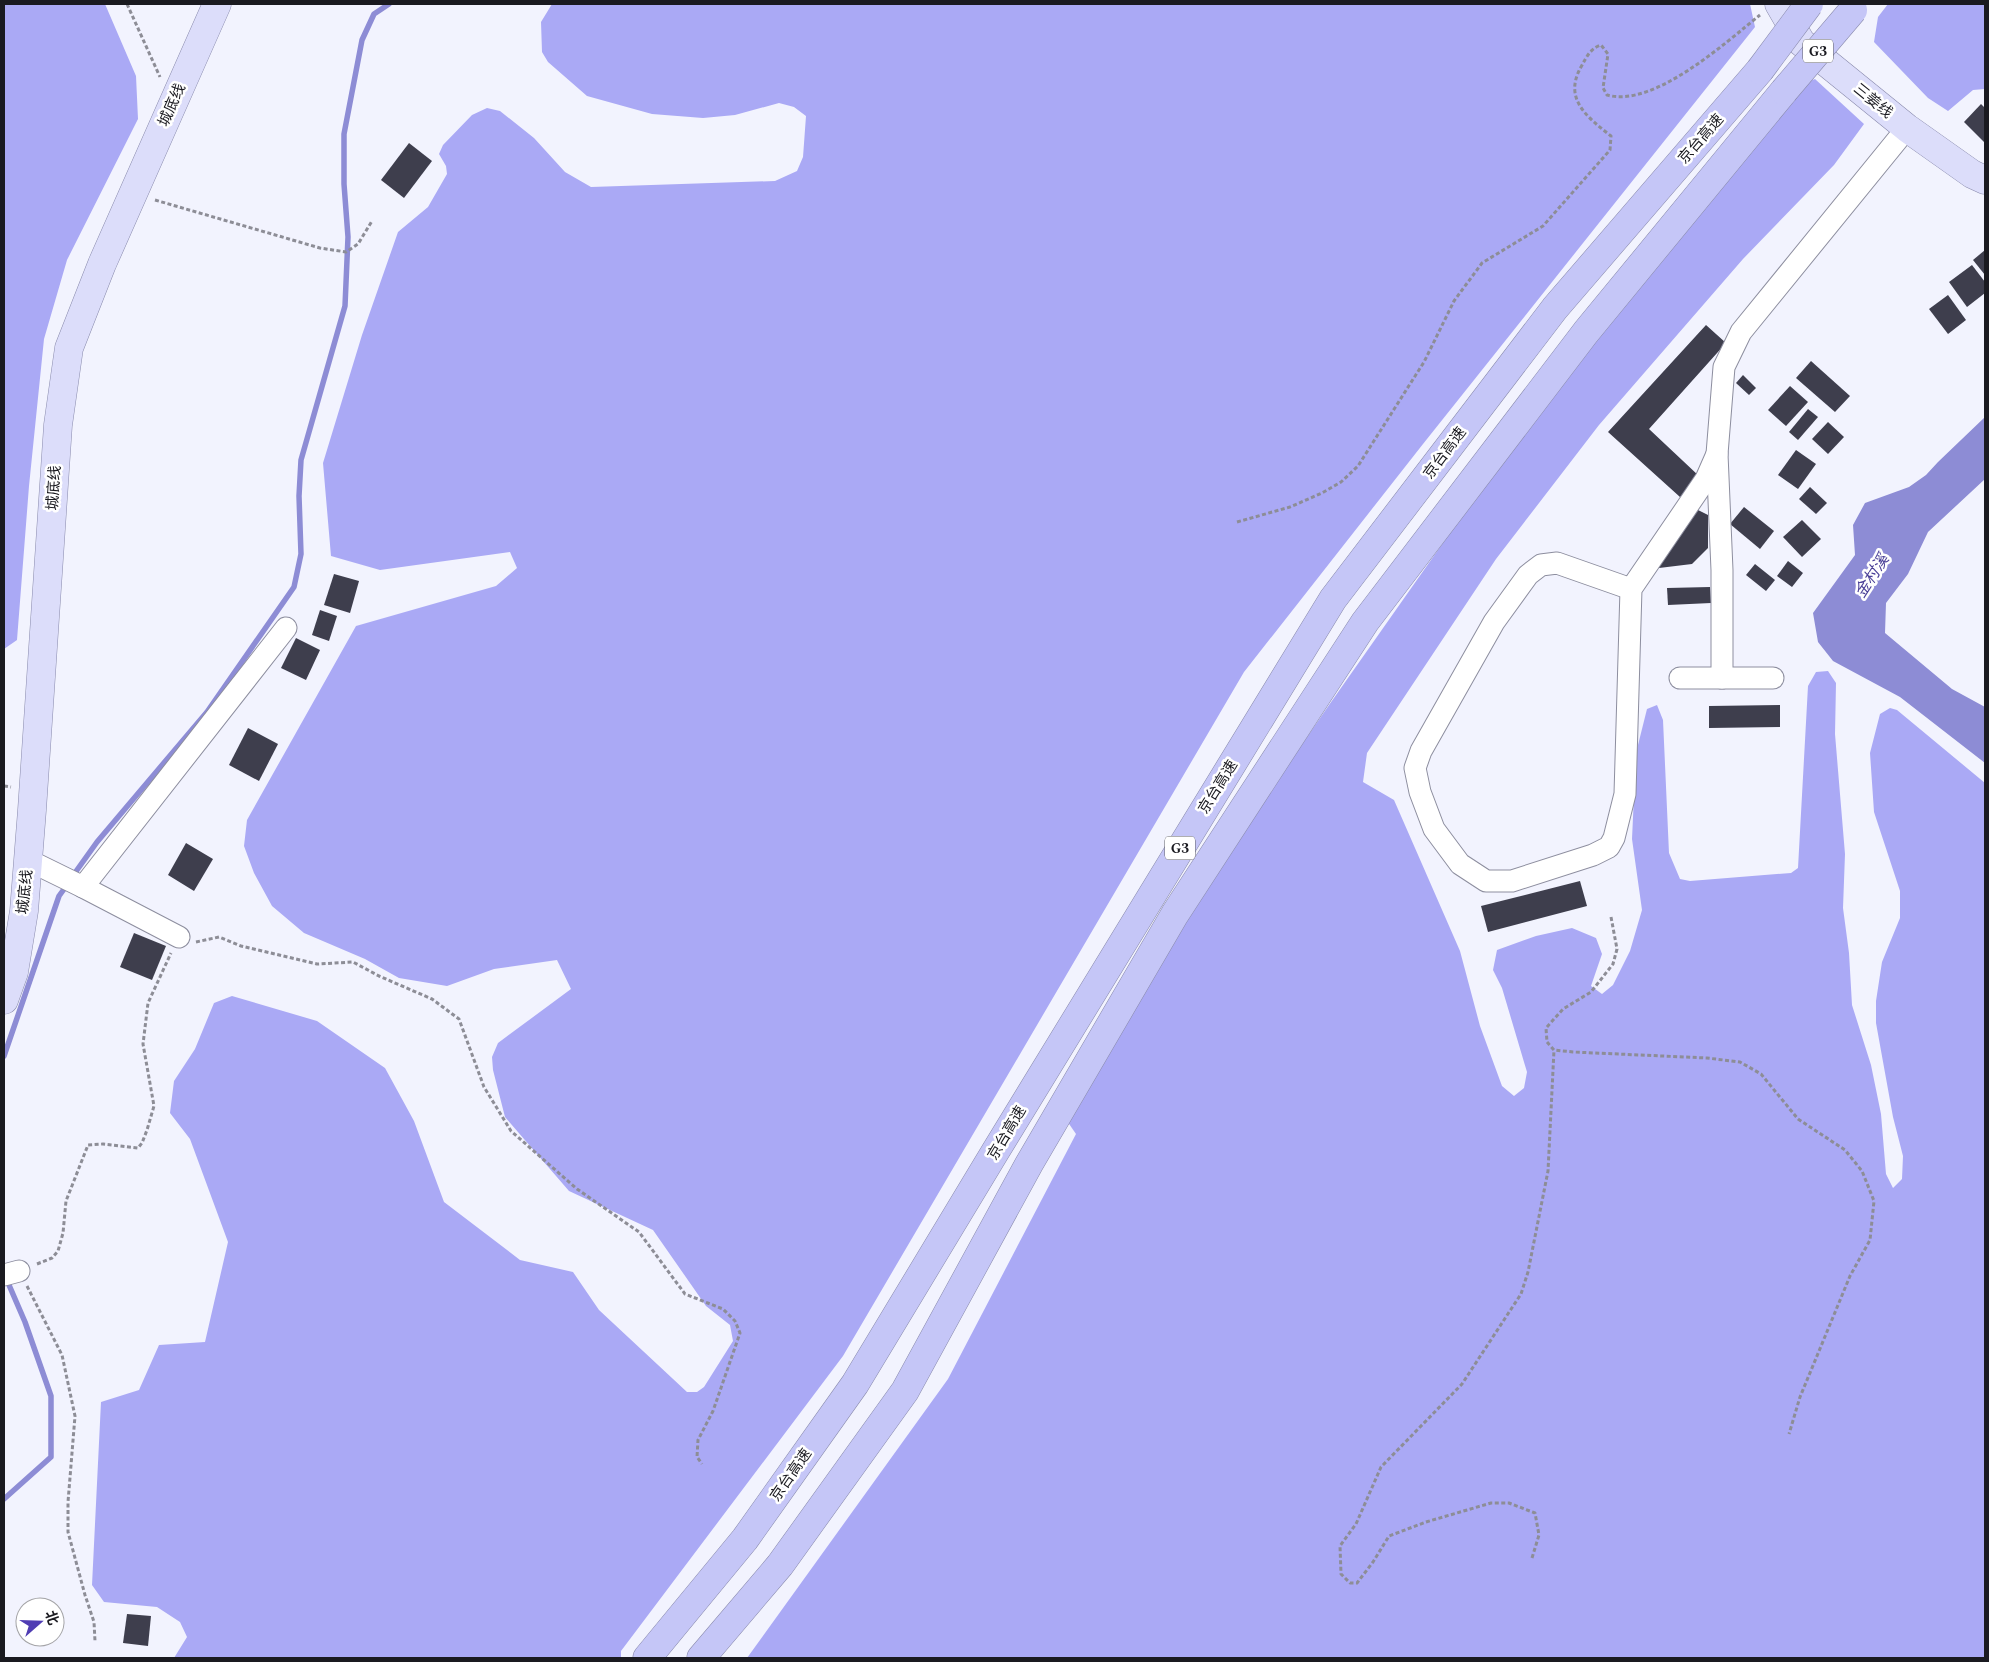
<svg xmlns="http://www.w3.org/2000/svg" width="1989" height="1662" font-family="Spectral,'Noto Sans SC',serif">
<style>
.forest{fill:#aaa9f5}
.water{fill:#8d8cd5}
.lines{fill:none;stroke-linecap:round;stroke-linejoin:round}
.stream{stroke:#8d8cd5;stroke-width:5.5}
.building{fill:#3e3e4d}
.minor-casing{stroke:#8d8e9f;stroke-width:23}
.major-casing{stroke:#898aac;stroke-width:29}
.highway-casing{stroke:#898aac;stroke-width:29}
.path{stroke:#8d8d96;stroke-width:3;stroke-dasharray:4 2.5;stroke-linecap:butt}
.minor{stroke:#fff;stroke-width:21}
.major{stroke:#dcddfa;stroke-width:28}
.highway{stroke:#c5c6f7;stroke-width:28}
.highway-bridge-casing{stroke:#898aac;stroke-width:29;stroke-linecap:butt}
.highway-bridge{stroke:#c5c6f7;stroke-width:28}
.labels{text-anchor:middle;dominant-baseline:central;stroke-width:5;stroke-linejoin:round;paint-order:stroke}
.shield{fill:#fff;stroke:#5f5f63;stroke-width:1}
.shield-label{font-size:14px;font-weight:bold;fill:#1a1a20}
.street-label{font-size:15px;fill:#1a1a20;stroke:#fff}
.water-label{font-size:16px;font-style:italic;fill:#4b4198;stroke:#fff}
</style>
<rect width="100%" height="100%" fill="#f2f3fe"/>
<g class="forest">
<path d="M4,4h101l31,72 2,43 -71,141 -23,79 -15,147 -12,154 -13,9z"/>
<path d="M552,4h1198l5,23 -332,417 -179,228 -401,684 -222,295v7h-447l13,-21 -7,-15 -23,-15 -53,-5 -12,-17 9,-183 38,-12 20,-45 46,-3 23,-100 -38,-103 -20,-26 4,-32 21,-32 19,-46 18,-7 85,25 68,47 29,53 30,81 76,58 53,12 26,38 88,82h10l7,-5 29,-46 -3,-16 -24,-19 -53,-76 -84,-39 -64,-74 -12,-47 -1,-13 6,-14 73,-54 -14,-29 -63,9 -47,17 -48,-8 -34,-19 -61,-26 -32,-27 -18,-33 -10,-27 3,-26 109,-194 140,-40 21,-18 -7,-16 -130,18 -49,-14 -8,-93 39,-128 36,-103 30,-25 19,-33 -1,-8 -7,-12 4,-9 29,-30 15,-7 13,3 34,27 31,34 26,15 184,-6 22,-10 6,-14 3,-41 -12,-9 -15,-4 -44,12 -32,3 -51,-4 -65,-18 -39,-34 -6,-10 -1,-30z"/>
<path d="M1888,4h97v85l-12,1 -25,21 -20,-13 -54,-56 4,-25z"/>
<path d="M1815,79l49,45 -30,41 -91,94 -144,166 -103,134 -129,194 -4,29 31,18 66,151 20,75 22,60 12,10 10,-8 3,-16 -25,-84 -9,-18 4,-20 39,-14 36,-8 24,10 6,16 -11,32 11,8 11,-9 17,-34 12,-41 -10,-71 4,-86 11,-44 10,-4 6,15 6,133 11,26 10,2 101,-8 7,-5 10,-182 8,-14 12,-1 8,12 -1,51 10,120 -2,54 6,45 3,52 19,60 10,49 5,60 7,14 9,-9 1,-23 -10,-39 -17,-94v-22l6,-39 18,-44v-27l-26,-79 -4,-59 10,-39 10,-6 7,2 88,73v875h-1238l201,-279 128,-245 -11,-16 164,-267 100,-146 135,-192 121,-158 218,-271z"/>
</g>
<path class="water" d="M1985,417v62l-57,53 -20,42 -22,29 -1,30 67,56 33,18v56l-85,-66 -67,-36 -15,-19 -5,-29 42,-58 -2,-30 12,-22 44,-16 17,-12 12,-13z"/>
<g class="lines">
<g class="stream">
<path d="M72,877l25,-35 110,-130 87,-125 7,-33 -2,-58 2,-36 44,-154 3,-69 -4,-53v-50l18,-94 12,-26 15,-10"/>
<path d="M4,1056l55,-160 8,-11"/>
<path d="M4,1499l47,-42v-61l-26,-74 -19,-44"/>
</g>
</g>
<g class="building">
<path d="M1981,104l4,4v35l-21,-21z"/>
<path d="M409,143l23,18 -28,37 -23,-18z"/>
<path d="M1985,250v25l-12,-15z"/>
<path d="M1972,265l13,17v11l-18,14 -18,-25z"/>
<path d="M1948,295l18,25 -18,14 -19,-25z"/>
<path d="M1706,325l20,18 -77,86 50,47 -19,21 -72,-65z"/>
<path d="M1811,361l39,35 -15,16 -39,-34z"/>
<path d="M1743,375l13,13 -7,7 -13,-12z"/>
<path d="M1790,386l18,16 -22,24 -18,-16z"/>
<path d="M1808,409l10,8 -20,23 -9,-8z"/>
<path d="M1828,422l16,15 -16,17 -16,-15z"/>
<path d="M1796,450l20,14 -18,25 -20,-14z"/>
<path d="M1810,487l17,16 -11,11 -17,-15z"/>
<path d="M1744,507l30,24 -14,18 -30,-25z"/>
<path d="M1696,509l12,6v33l-16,16 -33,4 -3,-3z"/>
<path d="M1802,520l19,19 -19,18 -19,-20z"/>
<path d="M1788,561l15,12 -11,14 -15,-11z"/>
<path d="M1755,564l20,16 -9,11 -20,-16z"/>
<path d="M334,574l25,7 -9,32 -26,-8z"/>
<path d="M1710,587l1,16 -43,2 -1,-17z"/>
<path d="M320,610l17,6 -8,25 -17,-6z"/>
<path d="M296,638l24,12 -14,30 -25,-12z"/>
<path d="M1780,705v22l-71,1v-22z"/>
<path d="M248,728l30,16 -19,37 -30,-16z"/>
<path d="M186,843l27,16 -19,32 -26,-16z"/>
<path d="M1580,881l7,25 -99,26 -7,-26z"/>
<path d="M134,933l32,13 -14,34 -32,-13z"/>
<path d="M127,1614l24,2 -3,30 -25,-3z"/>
</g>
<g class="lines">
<g class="minor-casing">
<g id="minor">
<path d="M1631,589l-74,-26 -16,2 -13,10 -34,47 -73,129 -6,17 5,24 14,37 26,35 26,17h26l81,-26 16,-8 5,-9 11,-44 6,-205 75,-110 11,-25"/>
<path d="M1680,678h93"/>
<path d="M1722,678v-108l-5,-116 7,-87 17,-35 166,-204"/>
<path d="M28,860l55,27 203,-259"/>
<path d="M83,887l96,50"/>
<path d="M4,1275l15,-4"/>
</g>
</g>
<g class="major-casing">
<g id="major">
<path d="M1779,4l22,38 106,86 65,46 13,6"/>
<path d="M4,1000l10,-28 10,-61 8,-101 26,-385 11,-77 33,-84 115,-260"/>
</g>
</g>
<g class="highway-casing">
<g id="highway">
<path d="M647,1658l98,-119 110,-155 140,-232 338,-553 222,-291 205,-238"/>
<path d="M701,1658l79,-93 125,-174 124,-227 146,-250 190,-292 221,-290 198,-241"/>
</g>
</g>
<g class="path">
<path d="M127,4l33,73"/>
<path d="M155,200l165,48 26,4 12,-8 14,-23"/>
<path d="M1237,522l53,-15 32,-14 19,-11 17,-16 66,-104 30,-61 28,-38 61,-37 67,-76 1,-14c-24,-19 -48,-37 -30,-69 6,-11 9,-18 20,-22l7,9 -5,34 4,7c47,13 118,-52 153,-80"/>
<path d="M4,786l7,1"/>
<path d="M1611,917l6,32 -4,15 -22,28 -28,17 -17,19 1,14 7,8 19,2 134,6 33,4 21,12 37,45 47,31 17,21 12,30 -4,39 -20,36 -50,121 -11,37"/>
<path d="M196,942l23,-5 22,9 76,18 36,-2 26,14 53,23 27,20 25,68 27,44 66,58 62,43 46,62 38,15 12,12 5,12 -27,78 -15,29 -1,17 5,7"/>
<path d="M37,1264l15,-6 6,-7 5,-18 3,-32 22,-56 15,-1 35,4 4,-5 5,-13 7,-24 -11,-62 5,-41 23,-50"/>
<path d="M27,1286l35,69 13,61 -7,86v30l17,63 9,27 1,19"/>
<path d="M1532,1558l7,-23 -4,-22 -26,-10h-18l-65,19 -37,14 -16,26 -16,21h-7l-9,-9 -1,-28 16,-22 25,-57 81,-83 59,-90 7,-22 20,-101 6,-121"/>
</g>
<use href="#minor" class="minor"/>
<use href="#major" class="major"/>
<use href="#highway" class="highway"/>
<g class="highway-bridge-casing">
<g id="highway-bridge">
<path d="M1760,70l49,-66"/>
<path d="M1784,91l69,-81"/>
</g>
</g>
<use href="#highway-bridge" class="highway-bridge"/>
</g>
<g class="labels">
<g class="shield">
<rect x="1803" y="39.5" width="30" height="23" rx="4"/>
<rect x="1165" y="836.5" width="30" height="23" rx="4"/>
</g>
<g class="shield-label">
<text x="1818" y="51">G3</text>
<text x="1180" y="848">G3</text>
</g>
<g class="street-label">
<text transform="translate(1873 101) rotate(39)">三姜线</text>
<text transform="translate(172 105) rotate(-66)">城底线</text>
<text transform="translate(1701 139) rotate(-49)">京台高速</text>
<text transform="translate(1445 453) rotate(-53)">京台高速</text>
<text transform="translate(54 488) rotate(-86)">城底线</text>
<text transform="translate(1218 787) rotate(-58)">京台高速</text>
<text transform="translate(25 892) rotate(-84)">城底线</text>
<text transform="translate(1007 1133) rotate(-59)">京台高速</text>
<text transform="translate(791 1475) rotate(-55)">京台高速</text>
</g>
<g class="water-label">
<text transform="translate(1872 576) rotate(-57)">金村溪</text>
</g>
</g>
<rect width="1989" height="1662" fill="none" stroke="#1a1a20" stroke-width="10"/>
<g transform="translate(40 1622) rotate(70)"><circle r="24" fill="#ffffff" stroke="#a3a3a6"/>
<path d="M0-4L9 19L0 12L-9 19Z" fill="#4f3cb3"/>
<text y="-8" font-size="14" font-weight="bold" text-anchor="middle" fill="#1a1a20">北</text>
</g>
</svg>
